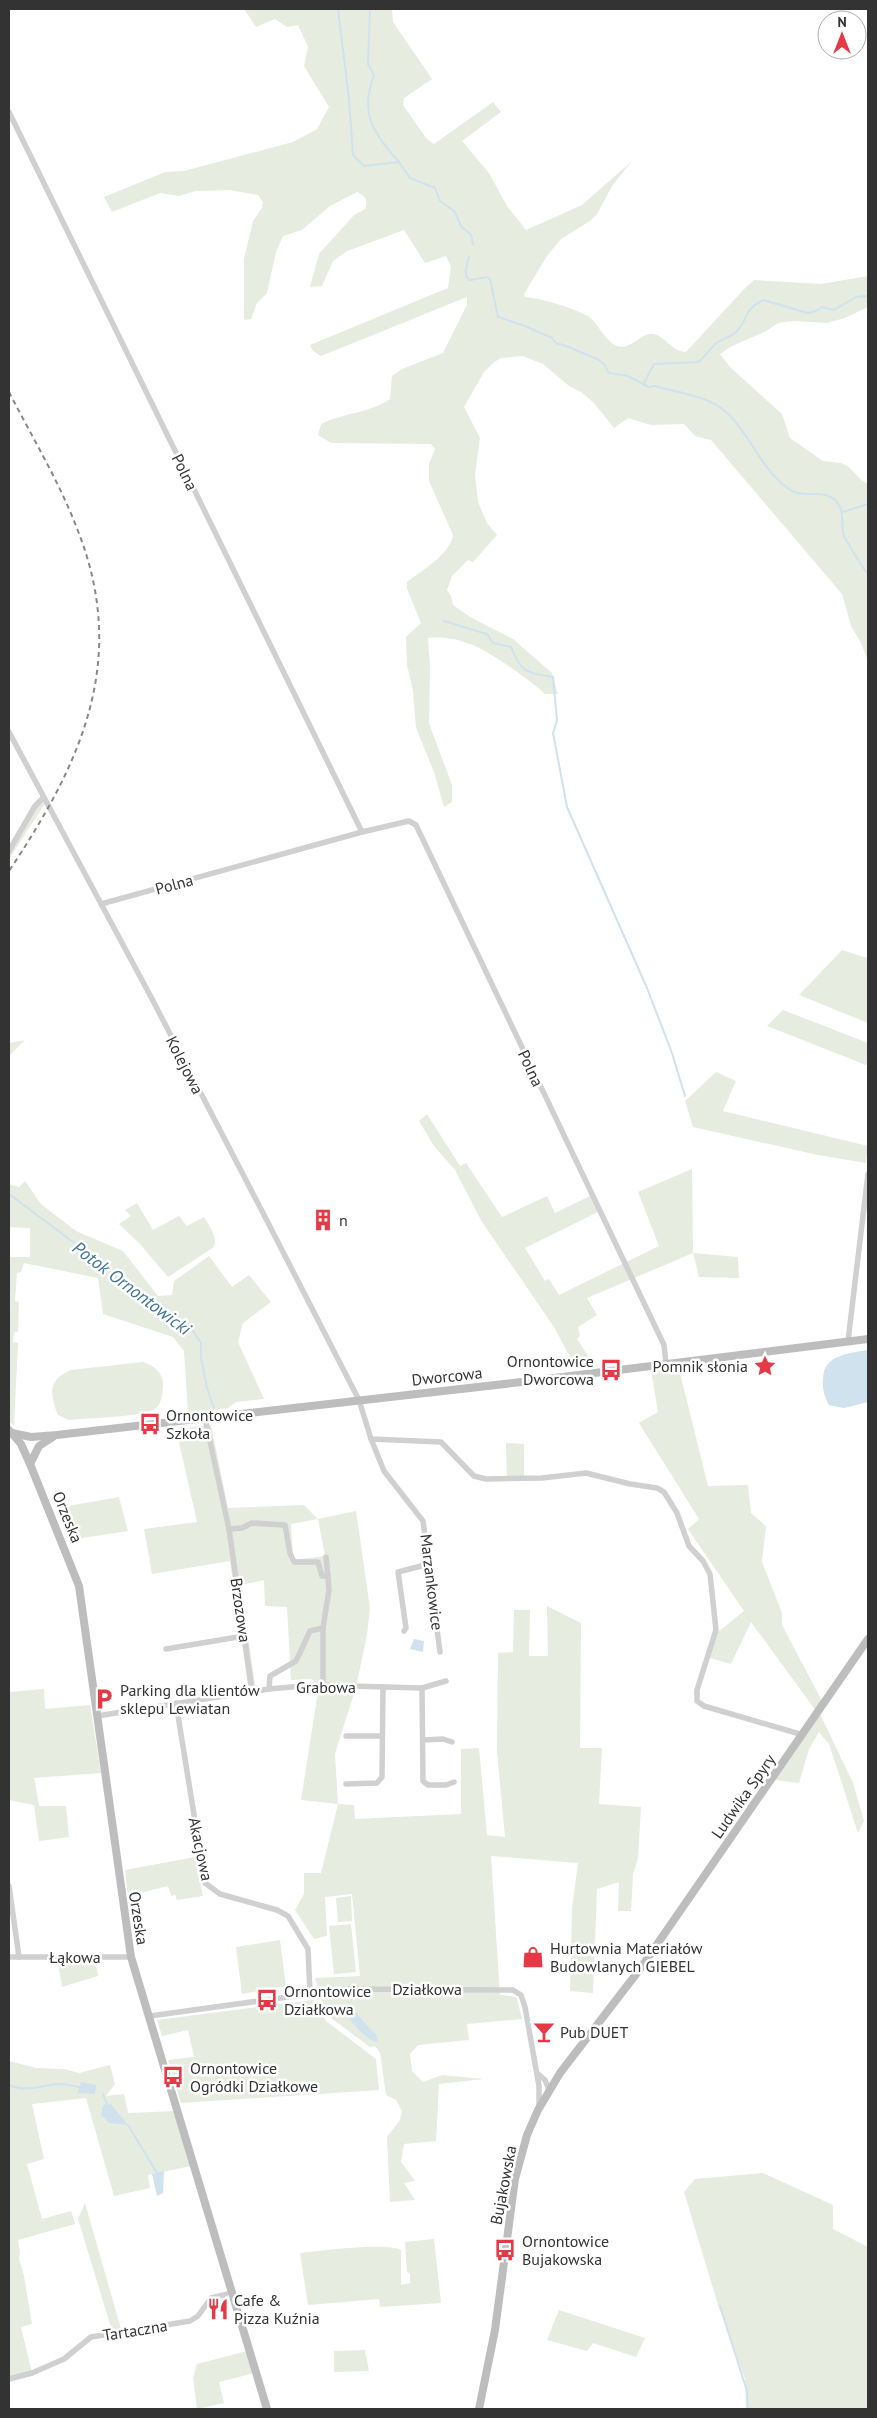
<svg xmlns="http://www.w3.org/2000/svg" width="877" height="2418" font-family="'PT Sans',sans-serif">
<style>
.green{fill:#e6ecdf;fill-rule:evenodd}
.water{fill:#cfe2ee}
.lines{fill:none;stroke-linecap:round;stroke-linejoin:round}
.stream{stroke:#cfe2ee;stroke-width:2}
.street{stroke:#d0d0d0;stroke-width:5.5}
.secondary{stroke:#bdbdbd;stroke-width:8}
.rail{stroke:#888;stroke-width:2;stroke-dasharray:5 4;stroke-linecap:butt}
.labels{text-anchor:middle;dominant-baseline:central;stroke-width:5;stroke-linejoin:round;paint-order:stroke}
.street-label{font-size:16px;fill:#333;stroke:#fff}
.poi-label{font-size:16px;fill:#333;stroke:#fff;text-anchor:start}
.water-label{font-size:18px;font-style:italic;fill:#3f7597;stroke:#fff}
</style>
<rect width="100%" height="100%" fill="#fff"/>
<g class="green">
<path d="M244,9h148l1,13 39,57 -28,19 -1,7 23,33 8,6 59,-42 8,10 -39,29 27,32 18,33 19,24 56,-25 50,-44 -20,25 -15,28 -7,7 -29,18 -14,17 -23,38 1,3c20,2 45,10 63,19 11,7 18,30 34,31 11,0 21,-15 31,-13 12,2 20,18 33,18l60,-65 8,-7 67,4 47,-8v31l-23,11 -18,5 -33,-2 -16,2 -12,8 -34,15 -12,8 10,13 52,47 8,24 33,23 18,2 8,4 12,13 7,4v177l-7,-18 -10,-17 -9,-32 -131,-154 -16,-4 -11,-12 -33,1 -23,-7 -14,10 -20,-25 -13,-11 -12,-6 -26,-22 -20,-8 -22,2 -7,4 -10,10 -20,35 16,31 -5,36 3,28 9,21 10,12 -24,27 -5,-2 -16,16 -5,14 4,6 2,9 17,12 43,22 39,34 6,21h-13c-12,-12 -59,-45 -75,-50 -14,-5 -28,-8 -42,-6l2,29 -1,56 23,62v17l-8,5 -10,-35 -18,-44 -3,-37 -6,-26 -1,-28 15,-14 -14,-34v-7c15,-12 43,-27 46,-47l-24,-54v-17l6,-15 -4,-5 -100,-1 -13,-8 3,-11c22,-11 49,-11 69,-25l2,-23 10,-7 41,-16 24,-48v-8l-146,59 -8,-5 -3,-6 138,-57 3,-21 -5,-11 -21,7 -21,-33 -57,21 -14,10 -11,25 -12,1 9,-33 35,-39 11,-6c3,-10 1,-12 -8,-17l-27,14 -28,24 -19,6 -7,16 -9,41 -10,10 -6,16 -7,1v-61l9,-38 9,-13 1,-6 -5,-7 -28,-5 -35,1 -16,5 -19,-3 -48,19 -8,-15 61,-25 19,-1 109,-29 24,-13 12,-22 -25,-41 4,-19 -10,-22 -11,2 -12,-8 -19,8z"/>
<path d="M43,798l3,4 -37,57v-8z"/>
<path d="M842,950l25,8 1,-2v67l-69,-28z"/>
<path d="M783,1010l85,33v17l-2,5 -99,-39z"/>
<path d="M25,1040l-16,16v-13z"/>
<path d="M716,1072l20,9 -13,30 145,35 -2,17 -48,-8 -125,-28 -8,-26z"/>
<path d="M427,1114l33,52 6,-3 36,54 45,-21 8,17 35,-17 8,16 -73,36 20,33 4,-2 10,16 100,-49 -21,-54 54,-23 1,84 45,4 1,21 -40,-1 -6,-24 -106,45 10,17 -19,12 2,9 -3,3 15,23 -16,6 -22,-41 -72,-105 -27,-52 -21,-24 -15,-25z"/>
<path d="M25,1181l16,23 35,27 47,20 35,45 14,-1 2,-14 35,-25 23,31 17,-12 22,27 -28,21 -5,19 26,57 -28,3 -8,6 -40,5 -4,-62 -11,-14 -70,-23 -5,-36 -74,-15 -3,9 -4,1 -2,28 4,1 -1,30h-4l-1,10 5,1 -4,82 -5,-3v-100l2,-24 -2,17v-58h21v-29l-21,-1v-43l10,3z"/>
<path d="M137,1203l16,27 26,-14 8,10 17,-9c5,9 14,20 10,30l-46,30 -28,-33 -21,-20 12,-8 -6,-6z"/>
<path d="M143,1362c10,3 19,10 20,21 0,8 -1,21 -8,26 -12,8 -68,9 -86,11l-11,-5c-8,-21 -11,-35 13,-45z"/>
<path d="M678,1365l30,121 40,-1 3,28 15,13 -4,36 20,51v12l40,76 -6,10 -65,-89 -20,42 -21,-6 8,-26 26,-21 -56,-82 11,-10 -60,-96 19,-11 -7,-42z"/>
<path d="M211,1425l17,83 76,-3 14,14 38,-8 14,97 -3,27 -11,52 -21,67 3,50 16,1 1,14 106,-5v-65l18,-1 8,87 18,2 -8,-85 1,-99 15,-1 1,-42h16l-1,46h19l-1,-50 34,17 -1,125h22l-3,56 42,3 -3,51 -5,17 -2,36h-13l1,-29 -22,7 -4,104 -23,-2 2,-82 6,-46 -87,-7 9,139 12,1 5,2 5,21 -55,5 2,16 -51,5 -8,9 2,17 11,11 19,-7 42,4 -45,5 -3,57 -32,3 -3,18 14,19 -11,2 11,17 -25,2 -3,-65 13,-17 2,-9 -6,-11 -10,-5 -6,-42 -5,-7 -5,1 -39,-29 -10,-18 -6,-22 45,-2 -8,-82 -27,3 2,39 -13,3 -19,-29 9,-16v-21h17l17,-69 -37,-4 18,-115 -8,-6 -20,1 -4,-73 -22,-1 -1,-26 -23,5 14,100 13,3 -16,3 -4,-5 -18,-125 -78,13 -8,-45 53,-7 -21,-93zM318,1519l7,37 -32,4 -2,-36z"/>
<path d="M506,1443l18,1v33l-17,1z"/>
<path d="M119,1497l9,34 -59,9 -12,-32z"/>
<path d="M44,1689l1,20 45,-4 11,68 -67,5 5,28h27l3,31 -30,4 -5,-36 -25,-5v-108z"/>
<path d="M820,1714l33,69 11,38 -6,12 -29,-89 -10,-12 -10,17 -10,34 -24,-3z"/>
<path d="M195,1857l8,39 -26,4 -2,-5 -4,1 -3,-10 -40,10 -3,-26z"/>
<path d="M351,1896l1,25 -14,1 -2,-24z"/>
<path d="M351,1924l5,48 -22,2 -5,-48z"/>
<path d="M280,1940l6,46 -44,8 -6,-47z"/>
<path d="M57,1957l38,1 3,18 -36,11z"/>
<path d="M313,2000l13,21 50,38 3,31 -198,13 -13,-43 26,-3 -6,-27 -26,6 -5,-16z"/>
<path d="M9,2061l27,7 28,1 15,4 31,-8 5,19 -9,12 18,-2 4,19 47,-2 16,55 -43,9 2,13 -36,8 -28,-98 -54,6 12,55 -17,5 15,55 29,-8 4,13 -57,16 2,12 -1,6 5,18 8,48 -11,3 11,46 -23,6z"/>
<path d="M763,2173l70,32v24l35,18v162h-122l-1,-30 -27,-74 -34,-113 11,-13z"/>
<path d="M85,2203l36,126 -7,2 -4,-7 -32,-105z"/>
<path d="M434,2239l7,64 -61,4 -1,-8 -71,6 -8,-52c19,-2 87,-11 101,-3v35l9,-2v-9l-3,-2 -2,-30z"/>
<path d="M559,2310l86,28 -9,19 -43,-14 -6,8 -40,-11z"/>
<path d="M365,2350l4,21 -35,1v-21z"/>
<path d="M247,2351l7,22 -35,9 5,21 -27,6 -4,-31 4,-14z"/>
</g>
<g class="water">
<path d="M868,1350v52l-24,6 -15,-3c-5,-8 -7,-18 -6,-27 1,-23 26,-25 45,-28z"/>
<path d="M414,1639l10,2 -1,11 -13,-3z"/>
<path d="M350,2013h6l20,22 2,7c-11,-2 -22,-14 -28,-23z"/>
<path d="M81,2082l15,3 -1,9 -17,-1z"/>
<path d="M111,2104l17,21 -19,-2 -8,-8 2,-10z"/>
<path d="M164,2171l-1,22 -6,3 -5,-22z"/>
</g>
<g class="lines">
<g class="stream">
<path d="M338,9l11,90 4,56 11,11 35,-4 11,16 25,10 5,13 14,10 7,15 10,9 2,9"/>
<path d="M370,9l-2,55 6,11c-15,40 0,58 25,87"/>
<path d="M469,257c-2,9 -7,17 1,23l17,-3 3,2 8,38 27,9 27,12 4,5 13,4 30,13 5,4 5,9 19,3 21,11 6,-1c23,7 54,10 71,26 24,21 37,62 66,79 14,7 31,-2 43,9 11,10 5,24 9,36 3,6 20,34 24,38"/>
<path d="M643,385l11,-21 44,-2c8,-5 12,-15 20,-20 6,-4 16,-6 20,-12 12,-15 5,-19 25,-30l45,13 6,-1 8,-5 12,3 22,-13 12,-1"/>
<path d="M843,512l25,-8"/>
<path d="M444,621l43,13 6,9 18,4c10,25 15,26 42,30l4,43 -4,13 14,74 80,181 25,65 13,43"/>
<path d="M9,1194l87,65 32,28 65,44 8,12v15l6,30 7,20"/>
<path d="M9,2085c16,8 33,0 50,-1 7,0 14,2 20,3"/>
<path d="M103,2094l4,10"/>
<path d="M128,2125l29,48"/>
<path d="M720,2306l27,85 1,18"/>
</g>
<g class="street">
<path d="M9,112l353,720 47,-11 7,4 248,520 2,18"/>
<path d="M9,732l142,265 112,216 96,187 12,39 70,3 33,34 12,3 56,-1 44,-5 44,11 27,4 7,4 13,21 12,33 14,15 7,13 6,56 -19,60v11l7,5 99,29"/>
<path d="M9,851l26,-45 8,-8"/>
<path d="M101,904l261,-72"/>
<path d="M848,1341l20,-167"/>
<path d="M205,1418l24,111 23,162"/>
<path d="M371,1439l13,32 39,50 17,131"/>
<path d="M229,1529l13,-1 10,-5 33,2 5,28 4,9h24l4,14h6"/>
<path d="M404,1631l2,-3 -8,-56 31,-8"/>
<path d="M166,1649l78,-13"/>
<path d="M323,1685v-57l6,-38 -3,-33"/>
<path d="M422,1688l24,-7"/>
<path d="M269,1689l45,-4 108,3 1,93 5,4h18l8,-3"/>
<path d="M176,1703l29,180 15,11 57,16 11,6 20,33 2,44"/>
<path d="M97,1716l172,-27 1,-13 26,-15 14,-30 13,-3"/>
<path d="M346,1736h36"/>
<path d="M423,1740l20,-1 9,3"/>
<path d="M346,1784l31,-1 5,-6 1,-90"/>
<path d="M9,1886l10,71"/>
<path d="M9,1957h122"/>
<path d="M150,2016l196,-27 167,1 8,5 4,12 14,79v20"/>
<path d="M537,2073l8,7 4,10"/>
<path d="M9,2379l23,-6 32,-14 27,-22 99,-16 8,-5 13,-18 21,-5"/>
</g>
<g class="secondary">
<path d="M9,1430l12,14 9,20 49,122 52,371 136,452"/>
<path d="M12,1433l19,4 26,-2 465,-53 346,-43"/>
<path d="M30,1464l9,-18 14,-9"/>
<path d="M479,2409l16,-79 20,-151 12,-44 11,-25 22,-37 80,-104 228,-330"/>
</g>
<path class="rail" d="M9,392c23,45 51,91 69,139 51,130 3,232 -69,340"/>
</g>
<defs>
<g id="building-bare" transform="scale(1.725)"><path d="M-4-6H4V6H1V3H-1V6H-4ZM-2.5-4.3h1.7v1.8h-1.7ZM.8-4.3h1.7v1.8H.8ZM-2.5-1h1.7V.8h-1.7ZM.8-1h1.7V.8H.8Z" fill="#e63946" stroke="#fff" stroke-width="2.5" paint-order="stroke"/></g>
<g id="sight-bare" transform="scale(1.725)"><path d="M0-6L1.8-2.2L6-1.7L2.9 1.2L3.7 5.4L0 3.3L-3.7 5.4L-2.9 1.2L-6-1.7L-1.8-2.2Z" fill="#e63946" stroke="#fff" stroke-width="2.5" paint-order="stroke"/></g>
<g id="bus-bare" transform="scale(1.725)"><path d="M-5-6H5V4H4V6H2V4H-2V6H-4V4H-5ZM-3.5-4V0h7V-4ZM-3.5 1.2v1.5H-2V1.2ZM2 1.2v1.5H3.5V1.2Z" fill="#e63946" stroke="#fff" stroke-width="2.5" paint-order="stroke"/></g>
<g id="parking-bare" transform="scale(1.725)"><path d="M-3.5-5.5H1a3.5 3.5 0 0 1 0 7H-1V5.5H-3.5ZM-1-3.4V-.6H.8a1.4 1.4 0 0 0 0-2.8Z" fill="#e63946" stroke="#fff" stroke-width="2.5" paint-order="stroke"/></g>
<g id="shop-bare" transform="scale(1.725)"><path d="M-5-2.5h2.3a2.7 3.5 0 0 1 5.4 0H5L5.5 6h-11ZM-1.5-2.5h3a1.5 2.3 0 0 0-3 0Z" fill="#e63946" stroke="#fff" stroke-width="2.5" paint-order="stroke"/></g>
<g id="bar-bare" transform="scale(1.725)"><path d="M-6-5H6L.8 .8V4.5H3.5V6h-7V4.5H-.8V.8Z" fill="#e63946" stroke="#fff" stroke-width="2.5" paint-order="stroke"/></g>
<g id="restaurant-bare" transform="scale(1.725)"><path d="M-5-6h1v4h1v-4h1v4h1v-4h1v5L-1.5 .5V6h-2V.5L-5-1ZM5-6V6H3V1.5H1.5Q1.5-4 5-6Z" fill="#e63946" stroke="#fff" stroke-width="2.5" paint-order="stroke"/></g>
</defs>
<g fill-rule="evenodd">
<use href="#building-bare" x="323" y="1220"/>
<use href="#sight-bare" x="765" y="1366"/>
<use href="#bus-bare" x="611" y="1370"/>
<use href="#bus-bare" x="150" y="1424"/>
<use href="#parking-bare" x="104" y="1699"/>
<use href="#shop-bare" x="533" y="1957"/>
<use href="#bus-bare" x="267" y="2000"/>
<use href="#bar-bare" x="544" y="2032"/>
<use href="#bus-bare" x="173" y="2077"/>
<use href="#bus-bare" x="505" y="2250"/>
<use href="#restaurant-bare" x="218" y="2309"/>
</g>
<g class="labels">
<g class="street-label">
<text transform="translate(185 472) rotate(64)">Polna</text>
<text transform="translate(174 884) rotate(-15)">Polna</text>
<text transform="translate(185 1065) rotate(63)">Kolejowa</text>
<text transform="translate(531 1068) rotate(65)">Polna</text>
<text transform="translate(447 1376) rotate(-6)">Dworcowa</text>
<text transform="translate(68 1517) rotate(68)">Orzeska</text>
<text transform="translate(432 1582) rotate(83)">Marzankowice</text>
<text transform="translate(241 1610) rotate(82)">Brzozowa</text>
<text x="326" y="1687">Grabowa</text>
<text transform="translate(743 1796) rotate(-55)">Ludwika Spyry</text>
<text transform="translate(201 1849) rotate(78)">Akacjowa</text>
<text transform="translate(139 1918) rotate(81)">Orzeska</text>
<text x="75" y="1957">Łąkowa</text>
<text x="427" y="1989">Działkowa</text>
<text transform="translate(503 2185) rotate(-79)">Bujakowska</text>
<text transform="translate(135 2330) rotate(-9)">Tartaczna</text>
</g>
<g class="poi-label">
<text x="339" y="1220">n</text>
<text x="594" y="1361" text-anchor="end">Ornontowice<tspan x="594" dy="18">Dworcowa</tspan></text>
<text x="748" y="1366" text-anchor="end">Pomnik słonia</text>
<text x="166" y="1415">Ornontowice<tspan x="166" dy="18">Szkoła</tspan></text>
<text x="120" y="1690">Parking dla klientów<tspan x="120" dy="18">sklepu Lewiatan</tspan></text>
<text x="550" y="1948">Hurtownia Materiałów<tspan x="550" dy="18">Budowlanych GIEBEL</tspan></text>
<text x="284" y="1991">Ornontowice<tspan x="284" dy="18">Działkowa</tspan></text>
<text x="560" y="2032">Pub DUET</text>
<text x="190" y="2068">Ornontowice<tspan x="190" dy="18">Ogródki Działkowe</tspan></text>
<text x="522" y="2241">Ornontowice<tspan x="522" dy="18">Bujakowska</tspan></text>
<text x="234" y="2300">Cafe &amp;<tspan x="234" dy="18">Pizza Kuźnia</tspan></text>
</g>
<g class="water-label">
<text transform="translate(132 1288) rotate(37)">Potok Ornontowicki</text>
</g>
</g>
<rect width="877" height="2418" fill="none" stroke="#333333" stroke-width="20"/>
<g transform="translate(842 35)"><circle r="24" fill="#ffffff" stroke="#adadad"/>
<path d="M0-4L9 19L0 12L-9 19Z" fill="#e63946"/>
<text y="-8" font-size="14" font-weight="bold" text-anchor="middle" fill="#333333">N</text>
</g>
</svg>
